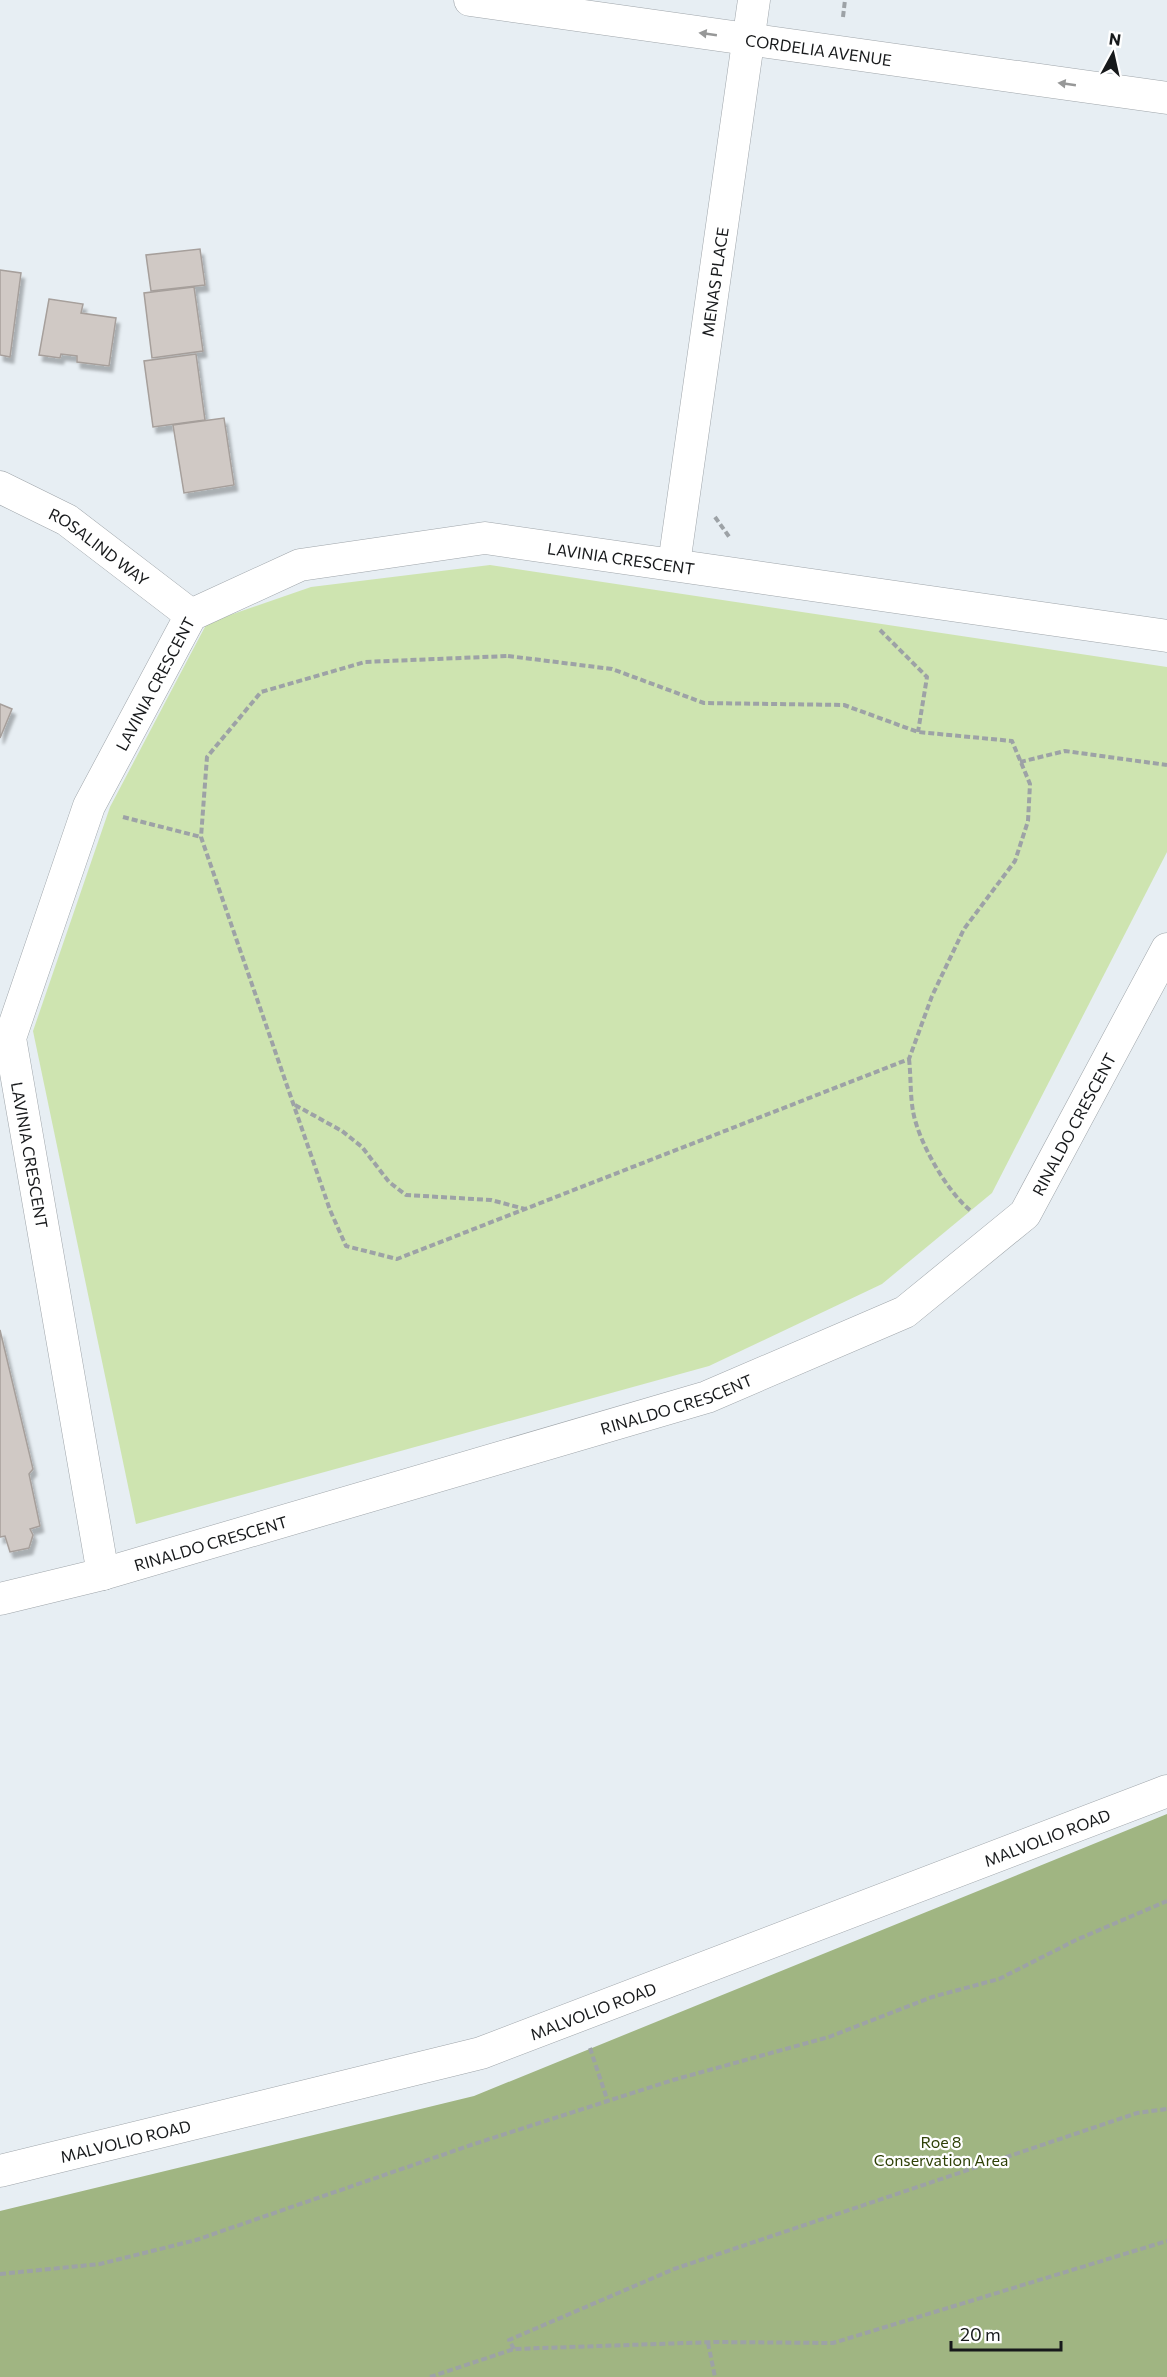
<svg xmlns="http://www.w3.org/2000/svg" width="1167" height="2377" font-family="Commissioner,sans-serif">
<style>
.green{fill:#cee4b0}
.forest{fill:#a0b582}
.building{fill:#d0c9c5;stroke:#a69f9b;stroke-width:1.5;filter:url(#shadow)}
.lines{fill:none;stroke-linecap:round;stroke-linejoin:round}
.minor-casing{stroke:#9fa5aa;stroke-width:33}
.path{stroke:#9da2a6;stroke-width:4;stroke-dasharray:6 3;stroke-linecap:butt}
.minor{stroke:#fff;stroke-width:32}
.oneway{fill:#979898}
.labels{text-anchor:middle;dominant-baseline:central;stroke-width:4.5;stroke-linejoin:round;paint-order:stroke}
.street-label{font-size:16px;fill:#17191b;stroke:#fff}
.park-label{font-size:16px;fill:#2f4107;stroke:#fff}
</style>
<defs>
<filter id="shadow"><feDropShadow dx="3.5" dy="6" stdDeviation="1.5" flood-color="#0004"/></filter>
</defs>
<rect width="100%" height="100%" fill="#e7eef3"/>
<path class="green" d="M490,565l677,102v185l-175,341 -110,91 -173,82 -573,158 -103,-493 77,-224 97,-184 104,-36z"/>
<path class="forest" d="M1167,1814v563h-1167v-166l474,-115z"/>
<g class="building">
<path d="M200,249l5,36 -54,6 -5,-36z"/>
<path d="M0,270l21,3 -11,84 -10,-2z"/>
<path d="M194,287l9,64 -51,7 -8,-65z"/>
<path d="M49,299l34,5 -2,9 35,5 -7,48 -32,-4v-6l-16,-2 -1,4 -21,-3z"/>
<path d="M196,354l9,66 -52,7 -9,-66z"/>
<path d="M224,418l10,67 -50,8 -11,-68z"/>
<path d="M0,704l12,5 -12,29z"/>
<path d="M0,1330l33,139 -4,5 11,52 -10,3 3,6 -4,13 -19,4 -5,-16 -5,1z"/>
</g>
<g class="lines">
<g class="minor-casing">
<g id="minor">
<path id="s1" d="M470,0l697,98"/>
<path id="s2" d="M0,487l67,33 124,95"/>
<path id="s3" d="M674,564l80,-564"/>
<path id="s4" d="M103,1574l-93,-536 79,-232 102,-191 109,-50 185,-27 682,98"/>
<path id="s5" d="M0,1599l103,-25 604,-177 198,-85 120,-98 142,-265"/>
<path id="s6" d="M0,2171l481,-118 686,-262"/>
</g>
</g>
<g class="path">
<path d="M843,17l2,-17"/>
<path d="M715,517l15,21"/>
<path d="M880,630l47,47 -9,55"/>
<path d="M508,656l104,13 92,34 140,2 74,27 94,9 18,43 -2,37 -13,40 -51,68 -32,67 -23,63 -512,200 -51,-13 -16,-36 -129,-373 6,-80 54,-65 104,-30z"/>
<path d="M1020,762l45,-11 102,14"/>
<path d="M123,817l78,20"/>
<path d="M909,1059c2,17 1,35 4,52 5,30 34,81 58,100"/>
<path d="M295,1105l47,26 20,16 27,35 17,13 85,5 34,9"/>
<path d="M590,2048l18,54"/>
<path d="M0,2274l100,-10 96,-24 278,-96 199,-64 156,-43 103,-40 67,-18 77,-39 91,-39"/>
<path d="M708,2343l7,34"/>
<path d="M514,2349l-5,-9 165,-71 463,-156 30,-4"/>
<path d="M430,2377l84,-28 200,-7 119,1 334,-102"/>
</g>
<use href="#minor" class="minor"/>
</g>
<defs><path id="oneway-solid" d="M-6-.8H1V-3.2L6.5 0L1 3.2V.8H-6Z" transform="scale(1.5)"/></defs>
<g class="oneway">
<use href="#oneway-solid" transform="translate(708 34) rotate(-172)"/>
<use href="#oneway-solid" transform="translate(1067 84) rotate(-172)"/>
</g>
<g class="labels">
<g class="street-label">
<text stroke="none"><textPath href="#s1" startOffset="352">CORDELIA AVENUE</textPath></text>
<text stroke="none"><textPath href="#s3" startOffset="285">MENAS PLACE</textPath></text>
<text stroke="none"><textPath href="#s2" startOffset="116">ROSALIND WAY</textPath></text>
<text stroke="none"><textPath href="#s4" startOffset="1450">LAVINIA CRESCENT</textPath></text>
<text stroke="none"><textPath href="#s4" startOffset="928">LAVINIA CRESCENT</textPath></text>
<text stroke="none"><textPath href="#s5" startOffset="1208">RINALDO CRESCENT</textPath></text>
<text transform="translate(30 1155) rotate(80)">LAVINIA CRESCENT</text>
<text stroke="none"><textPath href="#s5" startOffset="704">RINALDO CRESCENT</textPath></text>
<text stroke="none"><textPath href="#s5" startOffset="218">RINALDO CRESCENT</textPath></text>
<text stroke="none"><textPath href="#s6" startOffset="1101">MALVOLIO ROAD</textPath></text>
<text stroke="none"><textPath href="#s6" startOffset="615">MALVOLIO ROAD</textPath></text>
<text stroke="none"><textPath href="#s6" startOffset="129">MALVOLIO ROAD</textPath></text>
</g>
<g class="park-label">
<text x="941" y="2141">Roe 8<tspan x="941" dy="18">Conservation Area</tspan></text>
</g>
</g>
<g transform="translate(1113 54) rotate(8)" stroke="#ffffff" stroke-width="4.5" paint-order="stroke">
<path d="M0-4.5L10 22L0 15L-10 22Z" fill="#17191b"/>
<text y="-9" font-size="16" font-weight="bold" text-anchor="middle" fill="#17191b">N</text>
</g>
<path d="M951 2341v9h110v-9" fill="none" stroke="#17191b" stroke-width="3"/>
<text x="960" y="2341" font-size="18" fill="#17191b" stroke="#ffffff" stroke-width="4.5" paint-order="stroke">20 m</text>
</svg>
